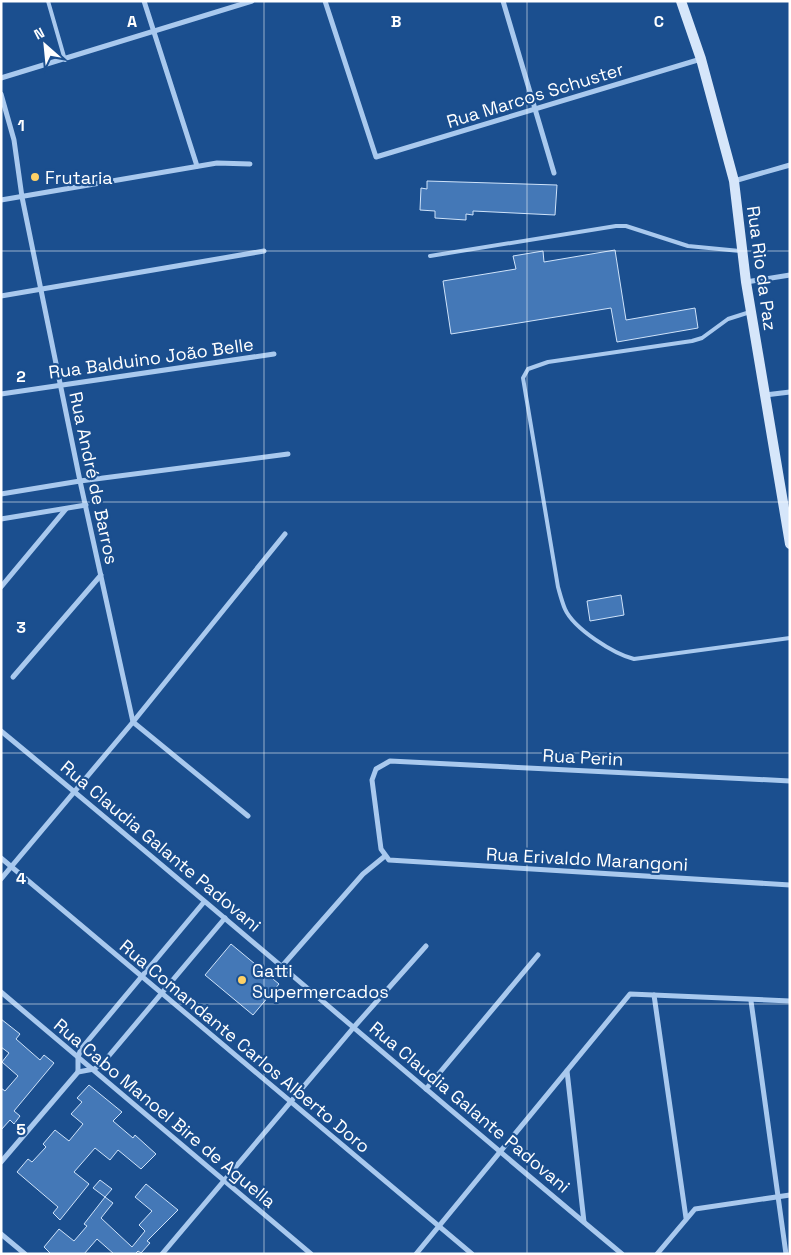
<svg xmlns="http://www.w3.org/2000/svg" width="791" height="1255" font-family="'Space Grotesk',sans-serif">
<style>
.building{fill:#4478b7;stroke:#cfe3fa}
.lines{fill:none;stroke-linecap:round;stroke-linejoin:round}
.service{stroke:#a9c9ee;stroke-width:4}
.minor{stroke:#a9c9ee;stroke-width:5}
.secondary{stroke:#d6e6fa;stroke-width:10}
.grid{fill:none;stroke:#fff;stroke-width:1;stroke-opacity:0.55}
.poi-dot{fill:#ffd166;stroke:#1b4f8f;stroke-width:2}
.labels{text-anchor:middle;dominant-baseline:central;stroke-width:4.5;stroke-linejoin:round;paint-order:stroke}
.street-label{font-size:18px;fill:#fff;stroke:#1b4f8f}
.poi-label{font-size:18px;fill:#fff;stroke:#1b4f8f;text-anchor:start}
.grid-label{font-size:16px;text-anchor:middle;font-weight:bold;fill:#fff;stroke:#1b4f8f;stroke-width:4.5;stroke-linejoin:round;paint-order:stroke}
</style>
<rect width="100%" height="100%" fill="#1b4f8f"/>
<g class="building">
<path d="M427,181l130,4 -2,30 -82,-4v4l-7,-1v6l-31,-2v-7l-15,-1 1,-22 6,1z"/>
<path d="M615,250l11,70 69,-12 3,20 -81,14 -6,-34 -160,26 -8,-53 73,-12 -3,-13 30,-5 1,11z"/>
<path d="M621,595l3,20 -34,6 -3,-20z"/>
<path d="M231,944l48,40 -26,31 -48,-40z"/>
<path d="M1,1019l19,15 -4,5 24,21 4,-5 10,8 -40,48 6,5 -6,8 -4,-4 -9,10v-42l4,3 13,-15 -16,-14 7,-9 -8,-6z"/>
<path d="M89,1085l33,27 -9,9 20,17 2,-3 21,19 -15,15 -23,-19 -8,10 -15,-12 -21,24 15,12 -29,36 -7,-7 5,-6 -41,-35 11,-13 4,3 14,-15 -3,-3 12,-14 14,11 14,-17 -12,-10 11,-12 -5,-4z"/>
<path d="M100,1180l12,9 -7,8 8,6 -12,15 31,29 13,-16 -6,-6 13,-14 -17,-14 11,-13 32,26 -31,31 3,2 -9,10 -3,-2 -3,3h-21l-17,-15 -13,15h-33l-7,-7 15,-18 15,12 13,-15 -3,-2 21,-27 -12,-9z"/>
</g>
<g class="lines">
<g class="service">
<path d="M48,1l17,59"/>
<path d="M430,256l186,-30h10l62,20 52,5"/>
<path d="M750,312l-22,7 -26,19 -10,3 -144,21 -20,7 -5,9 35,209c2,7 4,15 7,22 9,20 49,45 69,50l156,-21"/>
</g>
<g class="minor">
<path d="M144,1l53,165"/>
<path d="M325,1l51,156 325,-98"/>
<path d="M503,1l51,172"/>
<path d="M1,78l251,-77"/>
<path d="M1,94l13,46 8,57 58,284 53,241 115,94"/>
<path d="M734,181l56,-16"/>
<path d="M1,200l216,-37 33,1"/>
<path d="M746,282l44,-7"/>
<path d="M1,296l263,-45"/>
<path d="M1,394l273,-40"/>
<path d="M765,395l25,-3"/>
<path d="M1,494l79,-13 208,-27"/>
<path d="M1,519l85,-14"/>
<path d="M1,587l65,-78"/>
<path d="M13,677l88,-102"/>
<path d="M1,731c209,172 413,350 621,523"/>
<path d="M790,781l-400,-20 -14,8 -4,11 9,69 8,11 401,25"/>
<path d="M1,858l471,396"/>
<path d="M1,879l132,-157 152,-188"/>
<path d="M283,965l80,-91 22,-18"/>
<path d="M1,992l310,262"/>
<path d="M654,995l32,223"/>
<path d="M751,1001l35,253"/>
<path d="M567,1071l17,151"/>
<path d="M78,1072v-15l3,-8 123,-147"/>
<path d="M426,1089l112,-134"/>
<path d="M1,1162l77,-90 16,-3 8,-5 123,-146"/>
<path d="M1,1234l24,20"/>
<path d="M162,1254l192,-227 72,-81"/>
<path d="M416,1254l214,-260 160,7"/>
<path d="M657,1254l38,-45 95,-14"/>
</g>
<path class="secondary" d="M681,1l20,58 33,122 12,101 44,262"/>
</g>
<path class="grid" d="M264,1v1253M527,1v1253M1,251h789M1,502h789M1,753h789M1,1004h789"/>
<g class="poi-dot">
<circle cx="35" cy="177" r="5"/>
<circle cx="242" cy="980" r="5"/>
</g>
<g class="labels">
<g class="street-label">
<text transform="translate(535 95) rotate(-17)">Rua Marcos Schuster</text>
<text transform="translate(762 268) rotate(82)">Rua Rio da Paz</text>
<text transform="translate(151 358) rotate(-8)">Rua Balduino João Belle</text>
<text transform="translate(94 478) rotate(78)">Rua André de Barros</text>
<text transform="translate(583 757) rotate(3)">Rua Perin</text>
<text transform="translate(161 846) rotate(40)">Rua Claudia Galante Padovani</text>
<text transform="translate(587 859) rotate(3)">Rua Erivaldo Marangoni</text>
<text transform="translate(245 1046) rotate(40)">Rua Comandante Carlos Alberto Doro</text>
<text transform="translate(470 1107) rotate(40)">Rua Claudia Galante Padovani</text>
<text transform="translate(165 1113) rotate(40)">Rua Cabo Manoel Bire de Aguella</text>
</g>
<g class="poi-label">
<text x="45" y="177">Frutaria</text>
<text x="252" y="970">Gatti<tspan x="252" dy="21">Supermercados</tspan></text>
</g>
</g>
<g class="grid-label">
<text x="132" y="27">A</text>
<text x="396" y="27">B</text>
<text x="659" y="27">C</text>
<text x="21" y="131">1</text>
<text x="21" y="382">2</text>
<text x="21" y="633">3</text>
<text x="21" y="884">4</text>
<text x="21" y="1135">5</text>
</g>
<rect width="791" height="1255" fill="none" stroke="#ffffff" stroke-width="5"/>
<g transform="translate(45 45) rotate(333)" stroke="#1b4f8f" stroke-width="4" paint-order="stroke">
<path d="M0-4L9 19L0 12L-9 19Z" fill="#ffffff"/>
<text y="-8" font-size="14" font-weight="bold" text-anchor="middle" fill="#ffffff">N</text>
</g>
</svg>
